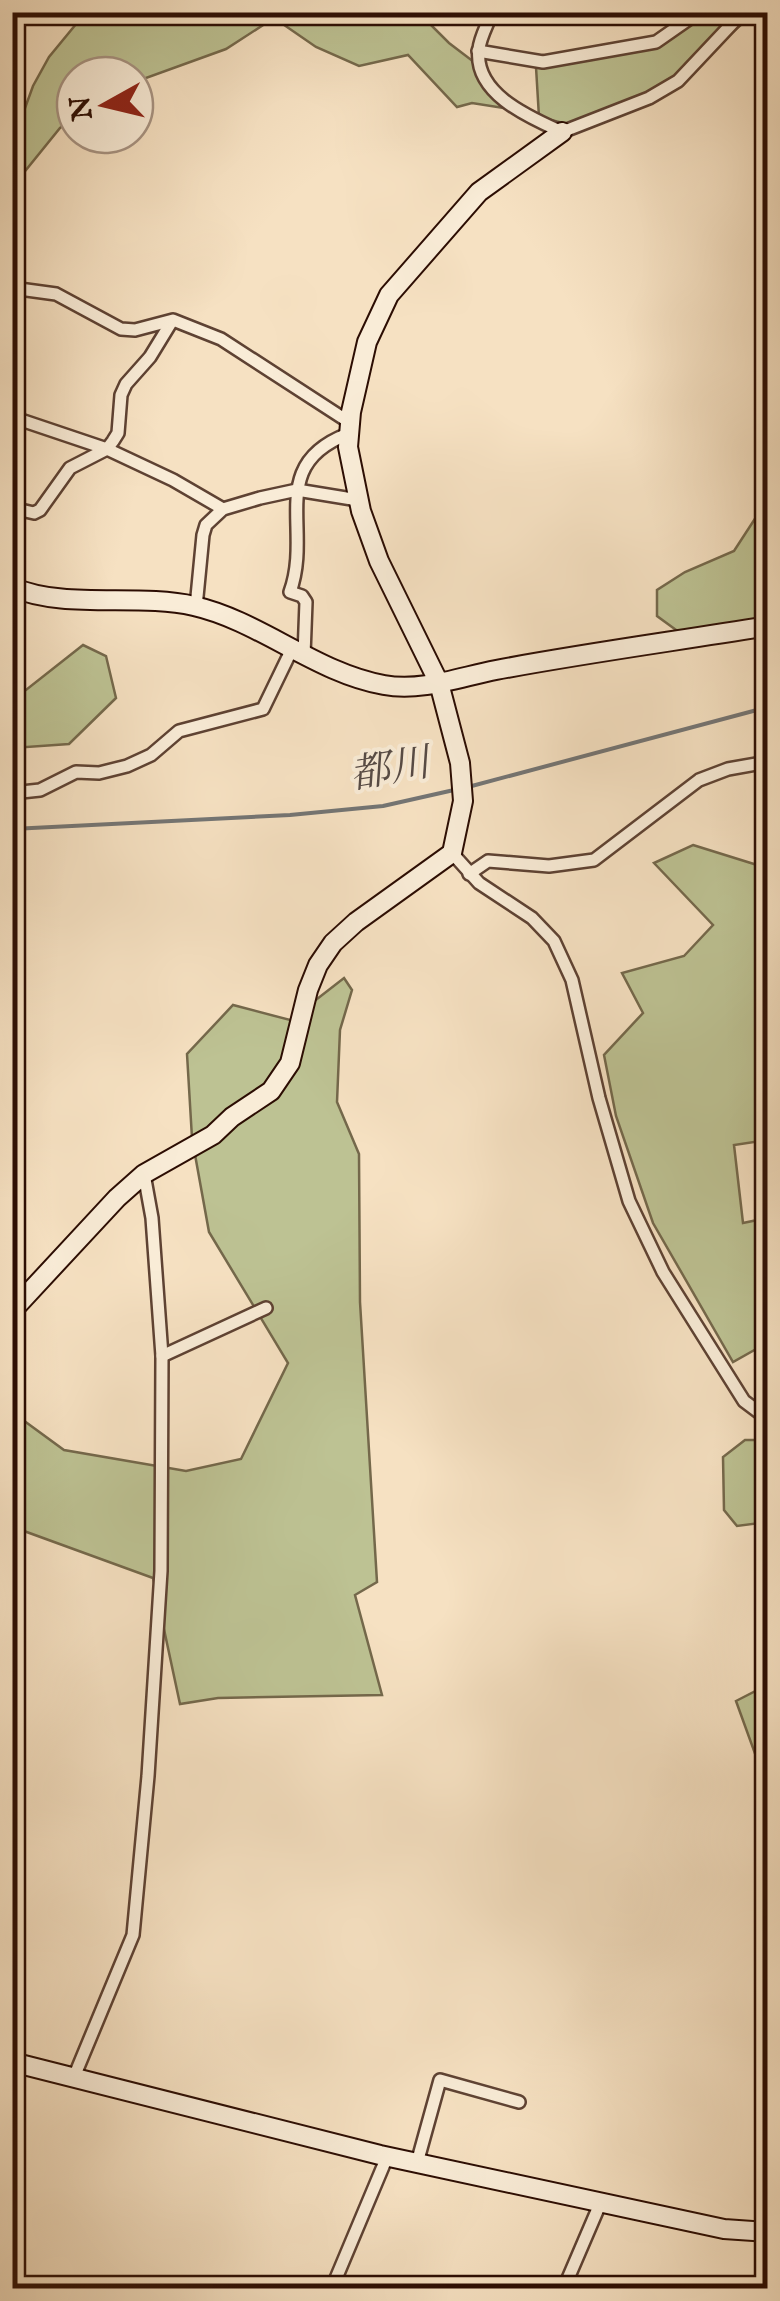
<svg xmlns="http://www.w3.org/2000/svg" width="780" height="2301" font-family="'IM FELL English','Noto Serif JP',serif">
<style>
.green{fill:#bdc293;stroke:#74684b;stroke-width:2.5}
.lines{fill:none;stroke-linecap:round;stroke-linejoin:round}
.stream{stroke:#747574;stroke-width:4}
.street-casing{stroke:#5e4233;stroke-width:16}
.secondary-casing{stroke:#2c0d03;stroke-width:22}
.street{stroke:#f9ecd7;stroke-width:11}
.secondary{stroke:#f9ecd7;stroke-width:18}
.labels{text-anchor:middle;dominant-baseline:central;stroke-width:8;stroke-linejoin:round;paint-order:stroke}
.water-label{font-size:40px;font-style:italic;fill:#564a45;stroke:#f9ecd7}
</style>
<rect width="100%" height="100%" fill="#f6e1c2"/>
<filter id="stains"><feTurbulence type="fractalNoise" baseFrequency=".002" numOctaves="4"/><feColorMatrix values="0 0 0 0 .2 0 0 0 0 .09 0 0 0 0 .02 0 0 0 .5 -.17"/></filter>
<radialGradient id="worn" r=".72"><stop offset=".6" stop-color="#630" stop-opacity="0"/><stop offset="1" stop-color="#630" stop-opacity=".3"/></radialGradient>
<g class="green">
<path d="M86,12l333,1 30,30 25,19 8,15 28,32 -38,-6 -15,4 -49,-52 -49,11 -43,-19 -42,-29 -48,31 -91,33v-7h-60v43l-15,10 -47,58 -1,-60 12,-15 9,-25 16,-29z"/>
<path d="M706,13h49l-82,70 -106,41 -28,-7 -3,-50 127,-23z"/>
<path d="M767,507v113l-80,18 -30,-22v-26l28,-18 49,-21 26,-40z"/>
<path d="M83,645l23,11 10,42 -47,46 -56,4v-61l13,3z"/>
<path d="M693,845l74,23v272l-33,5 9,78 24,-5v125l-34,19 -80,-139 -37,-107 -12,-61 39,-42 -21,-40 62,-17 29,-31 -59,-62z"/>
<path d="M344,978l8,12 -12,40 -3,72 22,52 1,148 17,280 -22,13 27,100 -164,3 -38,6 -27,-126 -140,-51 -1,-115 52,38 122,21 55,-12 47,-96 -79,-131 -17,-94 -5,-84 46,-49 57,15z"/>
<path d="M745,1440h22v82l-30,4 -13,-16 -1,-53z"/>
<path d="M767,1685v116l-10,-42 -21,-58z"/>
</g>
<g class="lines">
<g class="stream">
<path d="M468,787l300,-80"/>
<path d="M12,829l278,-14 93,-9 71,-16"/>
</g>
<g class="street-casing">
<g id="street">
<path d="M492,12c-4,12 -12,25 -13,37 -6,45 52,69 83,83l87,-34 29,-17 65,-69"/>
<path d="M478,51l65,11 113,-20 43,-30"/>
<path d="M12,288l44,6 65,35 14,1 38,-10 48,19 128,83"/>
<path d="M12,417l95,32 66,31 50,29"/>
<path d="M12,508l22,5 6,-3 30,-42 37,-19 6,-8 5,-8 3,-38 5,-11 24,-27 22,-36"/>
<path d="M196,607l7,-72 3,-10 17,-16 37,-11 37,-8 61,10"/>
<path d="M304,655l2,-53 -4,-6 -12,-4c23,-63 -24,-127 58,-158"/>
<path d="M12,793l28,-3 36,-18 23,1 28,-7 24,-11 28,-24 84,-22 29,-60"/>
<path d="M452,853l27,30 53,35 22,23 18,39 27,118 30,103 34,71 81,129 24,18"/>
<path d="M469,874l19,-13 61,5 45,-6 105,-80 29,-11 40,-7"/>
<path d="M162,1356l104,-48"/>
<path d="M74,2077l59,-142 15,-159 13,-205 1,-215 -10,-138 -8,-44"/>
<path d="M417,2163l23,-83 79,22"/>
<path d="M332,2288l55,-131"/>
<path d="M564,2288l36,-84"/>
</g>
</g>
<g class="secondary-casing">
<g id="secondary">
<path d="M12,587c53,23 125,6 182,19 66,15 122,67 190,79 37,7 76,-8 112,-15 90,-17 181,-29 272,-44"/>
<path d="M12,1311l105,-113 27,-24 69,-39 19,-18 39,-26 19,-28 18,-73 10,-25 15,-22 23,-21 96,-69 11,-52 -3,-38 -21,-80 -60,-122 -18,-50 -13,-64 3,-35 16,-70 22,-47 90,-103 83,-60"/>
<path d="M12,2062l368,93 344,74 44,3"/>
</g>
</g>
<use href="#street" class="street"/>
<use href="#secondary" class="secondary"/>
</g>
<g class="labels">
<g class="water-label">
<text transform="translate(390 771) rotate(-10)">都川</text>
</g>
</g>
<rect width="780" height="2301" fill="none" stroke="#f6e1c2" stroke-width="50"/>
<rect x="15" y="15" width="750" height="2271" fill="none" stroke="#2c0d03" stroke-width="5"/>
<rect x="25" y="25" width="730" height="2251" fill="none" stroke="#2c0d03" stroke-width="2.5"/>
<g transform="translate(105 105) rotate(262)"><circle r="48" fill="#f9ecd7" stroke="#a79382" stroke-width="2.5"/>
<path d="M0-8L18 38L0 25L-18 38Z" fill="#8f2418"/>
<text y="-15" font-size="28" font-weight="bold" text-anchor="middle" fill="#2c0d03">N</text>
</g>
<rect width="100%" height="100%" filter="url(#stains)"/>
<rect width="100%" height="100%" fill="url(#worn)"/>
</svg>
